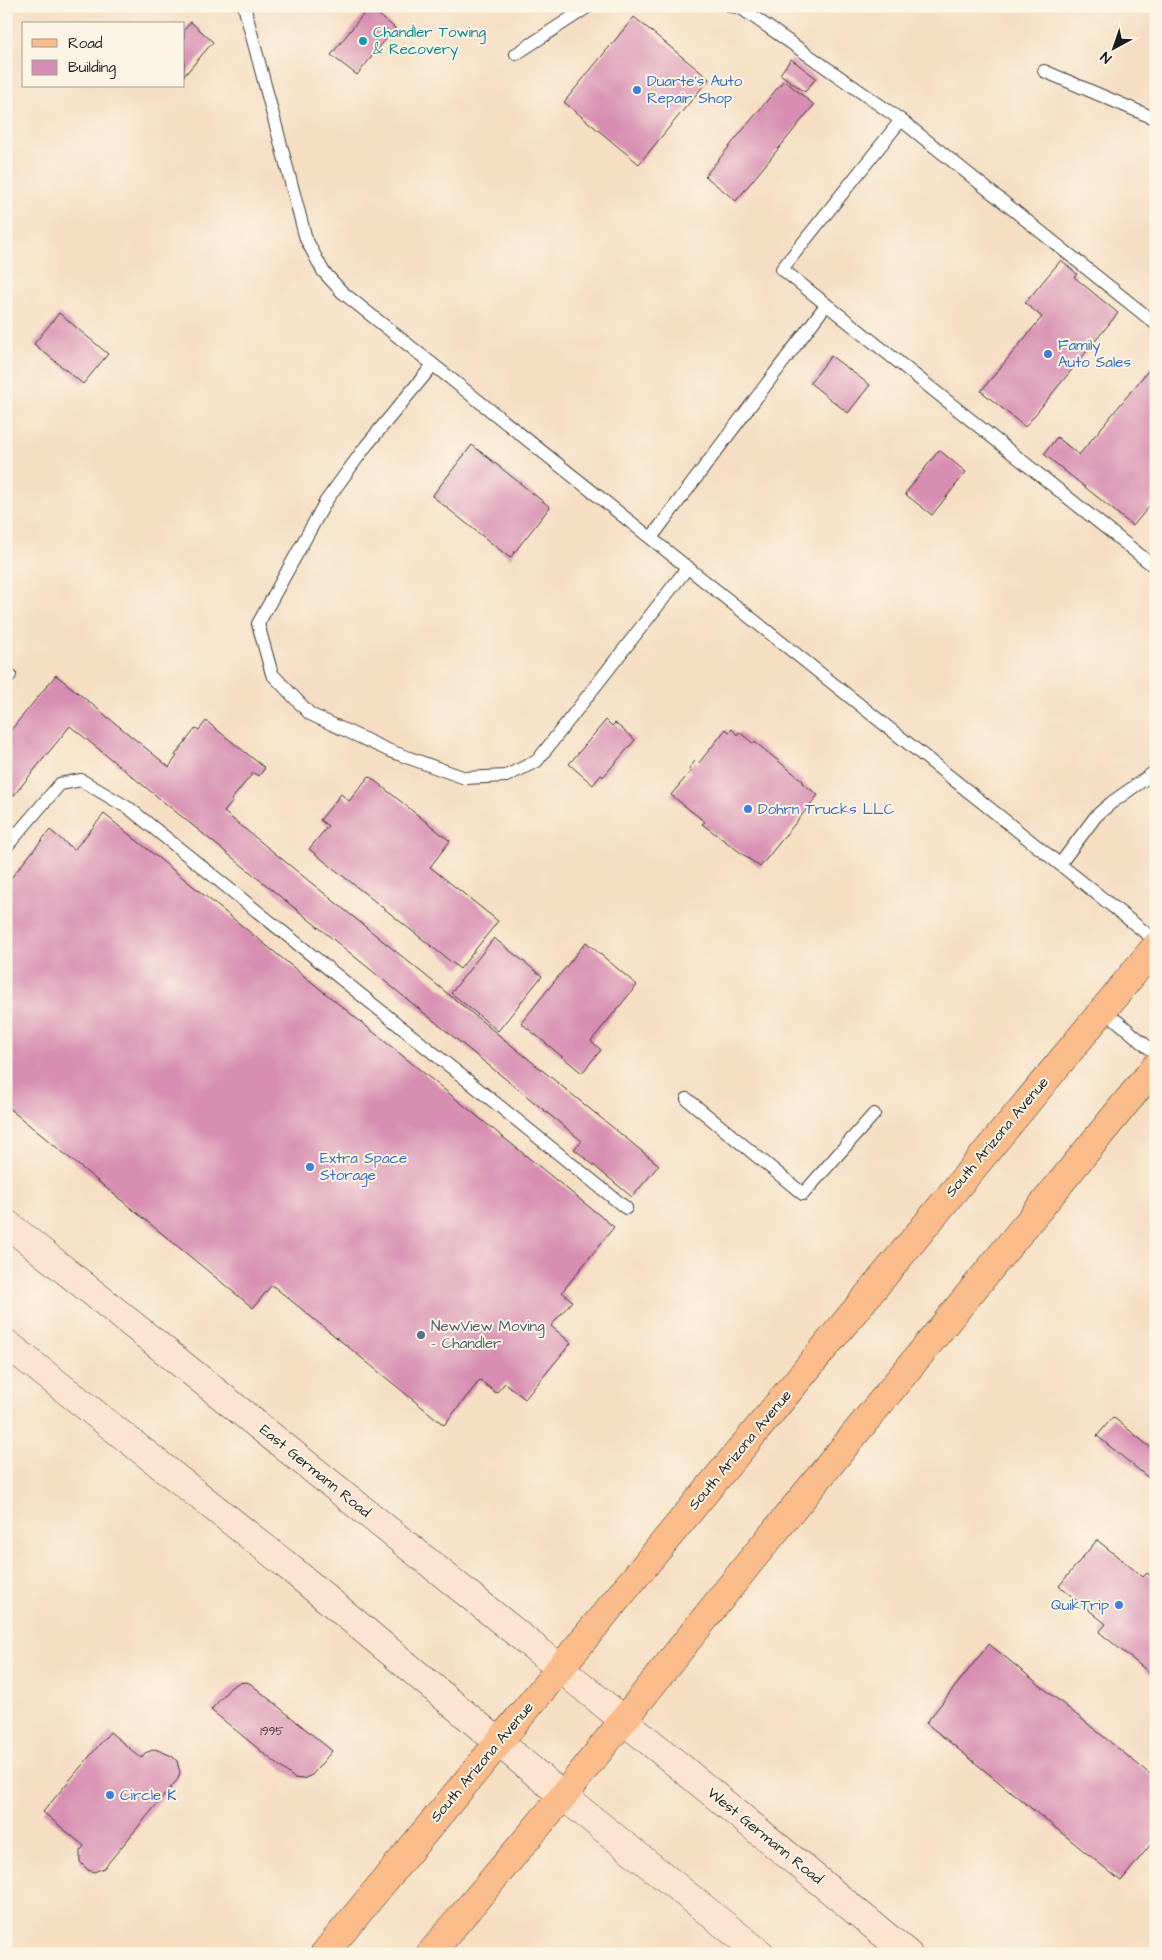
<svg xmlns="http://www.w3.org/2000/svg" width="1162" height="1960" font-family="'Architects Daughter',sans-serif">
<style>
.building{fill:#d78db1}
.lines{fill:none;stroke-linecap:round;stroke-linejoin:round}
.lane-casing{stroke:#3d3935;stroke-width:14}
.secondary-casing{stroke:#3d3935;stroke-width:29}
.primary-casing{stroke:#3d3935;stroke-width:29}
.lane{stroke:#fff;stroke-width:12}
.secondary{stroke:#fde4d0;stroke-width:28}
.primary{stroke:#f9bc8a;stroke-width:28}
.culture-dot{fill:#0f9aa8;stroke:#fcf5e5;stroke-width:2}
.shop-dot{fill:#3f7fe0;stroke:#fcf5e5;stroke-width:2}
.service-dot{fill:#5c6f8a;stroke:#fcf5e5;stroke-width:2}
.labels{text-anchor:middle;dominant-baseline:central;stroke-width:4;stroke-linejoin:round;paint-order:stroke}
.number-label{font-size:12px;fill:#4b3841}
.culture-label{font-size:15px;fill:#0d838f;stroke:#fcf5e5;text-anchor:start}
.shop-label{font-size:15px;fill:#366cbe;stroke:#fcf5e5;text-anchor:start}
.street-label{font-size:15px;fill:#1c1c1c;stroke:#fcf5e5}
.service-label{font-size:15px;fill:#4e5e75;stroke:#fcf5e5;text-anchor:start}
</style>
<rect width="100%" height="100%" fill="#fcf5e5"/>
<filter id="ink" filterUnits="userSpaceOnUse"><feTurbulence type="fractalNoise" baseFrequency=".02" numOctaves="2"/><feDisplacementMap in="SourceGraphic" scale="10" xChannelSelector="R" yChannelSelector="G"/><feConvolveMatrix kernelMatrix="1 2 1 2 8 2 1 2 1" color-interpolation-filters="sRGB"/></filter>
<filter id="wash" filterUnits="userSpaceOnUse"><feTurbulence type="fractalNoise" baseFrequency=".0096" numOctaves="4" result="noise"/><feDisplacementMap in="SourceGraphic" scale="20" xChannelSelector="R" yChannelSelector="G"/><feGaussianBlur stdDeviation="1.12" result="paint"/><feColorMatrix in="noise" values="0 0 0 0 0 0 0 0 0 0 0 0 0 0 0 0 0 1.4 0 .05"/><feComposite in="paint" operator="in"/></filter>
<g filter="url(#wash)">
<rect width="100%" height="100%" fill="#f5dec2"/>
<g id="blocks">
<g class="building">
<path d="M369,7l26,21 -38,47 -26,-20z"/>
<path d="M634,17l75,62 -70,85 -75,-62z"/>
<path d="M191,22l22,20 -29,34v-46z"/>
<path d="M791,59l25,19 -11,14 -25,-18z"/>
<path d="M784,80l30,25 -78,96 -31,-25z"/>
<path d="M1061,260l16,14 -3,3 44,36 -93,114 -44,-36 61,-74 -17,-14z"/>
<path d="M59,313l49,41 -25,30 -49,-40z"/>
<path d="M831,356l39,29 -22,28 -38,-30z"/>
<path d="M1156,361v137l-23,28 -89,-72 13,-17 22,18z"/>
<path d="M472,445l78,62 -40,51 -78,-62z"/>
<path d="M939,450l27,22 -34,43 -27,-21z"/>
<path d="M56,675l113,92 8,-11 -2,-1 21,-27 3,2 7,-9 59,47 -6,8 -6,-3 -22,27 2,1 -9,11 435,353 -27,32 -58,-48 8,-8 -512,-415 -64,79v-69z"/>
<path d="M606,720l6,6 3,-3 20,17 -32,37 -2,-2 -8,10 -24,-21z"/>
<path d="M726,729l3,3 3,-3 5,6 2,-3 15,12 1,-2 48,39 -1,2 16,12 -58,72 -58,-43 3,-2 -34,-27 20,-24 -2,-3 6,-7 3,3z"/>
<path d="M369,776l81,65 -20,26 68,54 -38,48 -151,-120 19,-23 -8,-6 21,-26 8,7z"/>
<path d="M104,814l510,413 -52,65 10,9 -21,25 20,17 -46,56 -20,-16 -9,10 -16,-13 -36,45 -172,-140 -19,23 -247,-202v-222l44,-54 24,20z"/>
<path d="M494,938l48,38 -44,55 -47,-38z"/>
<path d="M586,942l51,43 -46,56 10,9 -19,23 -61,-50z"/>
<path d="M1113,1417l43,35v32l-59,-48z"/>
<path d="M1097,1540l46,37 4,-4 9,7v98l-57,-46 7,-8 -47,-38z"/>
<path d="M989,1644l167,135v59l-35,43 -195,-158z"/>
<path d="M247,1682l4,2 81,67 -20,24 -9,4 -9,-1 -83,-68 19,-22 8,-5z"/>
<path d="M110,1732l31,26 4,-5 10,-4 17,7 5,5 3,12 -2,6 -74,89 -10,4 -6,-2 -8,-8v-11l4,-5 -41,-34z"/>
</g>
</g>
</g>
<g filter="url(#ink)">
<use href="#blocks" fill-opacity="0" stroke="#3d3935" stroke-width="1"/>
<g class="lines">
<g class="lane-casing">
<g id="lane">
<path d="M244,6l62,233 17,32 19,21 814,649"/>
<path d="M731,6l10,2 160,112"/>
<path d="M516,54l73,-48"/>
<path d="M1044,71l112,48"/>
<path d="M1156,324l-255,-204 -119,149 374,299"/>
<path d="M433,365l-67,81 -40,55 -68,123 14,50 38,40 80,37 75,27 41,-2 31,-15 151,-194"/>
<path d="M651,538l175,-233"/>
<path d="M6,680l4,-5"/>
<path d="M6,847l54,-63 21,-4 49,29 496,399"/>
<path d="M1060,864l36,-48 15,-13 45,-32"/>
<path d="M1103,1009l53,45"/>
<path d="M687,1099l116,95 71,-80"/>
</g>
</g>
<g class="secondary-casing">
<g id="secondary">
<path d="M6,1223l554,445 348,286"/>
<path d="M6,1343l278,220 279,233 198,158"/>
</g>
</g>
<g class="primary-casing">
<g id="primary">
<path d="M324,1954l832,-1008"/>
<path d="M430,1954l133,-158 186,-233 407,-497"/>
</g>
</g>
<use href="#lane" class="lane"/>
<use href="#secondary" class="secondary"/>
<use href="#primary" class="primary"/>
</g>
</g>
<circle class="culture-dot" cx="363" cy="41" r="5"/>
<g class="shop-dot">
<circle cx="637" cy="90" r="5"/>
<circle cx="1048" cy="354" r="5"/>
<circle cx="748" cy="809" r="5"/>
<circle cx="310" cy="1167" r="5"/>
<circle cx="1119" cy="1605" r="5"/>
<circle cx="110" cy="1795" r="5"/>
</g>
<circle class="service-dot" cx="421" cy="1335" r="5"/>
<g class="labels">
<g class="number-label">
<text x="272" y="1731">1995</text>
</g>
<g class="culture-label">
<text x="373" y="32">Chandler Towing<tspan x="373" dy="17">&amp; Recovery</tspan></text>
</g>
<g class="shop-label">
<text x="647" y="81">Duarte's Auto<tspan x="647" dy="17">Repair Shop</tspan></text>
<text x="1058" y="345">Family<tspan x="1058" dy="17">Auto Sales</tspan></text>
<text x="758" y="809">Dohrn Trucks LLC</text>
<text x="320" y="1158">Extra Space<tspan x="320" dy="17">Storage</tspan></text>
<text x="1109" y="1605" text-anchor="end">QuikTrip</text>
<text x="120" y="1795">Circle K</text>
</g>
<g class="street-label">
<text transform="translate(997 1137) rotate(-50)">South Arizona Avenue</text>
<text transform="translate(740 1450) rotate(-50)">South Arizona Avenue</text>
<text transform="translate(315 1471) rotate(39)">East Germann Road</text>
<text transform="translate(482 1762) rotate(-50)">South Arizona Avenue</text>
<text transform="translate(765 1836) rotate(39)">West Germann Road</text>
</g>
<g class="service-label">
<text x="431" y="1326">NewView Moving<tspan x="431" dy="17">- Chandler</tspan></text>
</g>
</g>
<rect width="1162" height="1960" fill="none" stroke="#fcf5e5" stroke-width="25"/>
<rect x="22" y="22" width="162" height="65" fill="#fcf5e5" stroke="#a29e95"/>
<rect x="32" y="39" width="25" height="8" fill="#f9bc8a" stroke="#a29e95"/>
<text x="68" y="48" font-size="15" fill="#1c1c1c">Road</text>
<rect x="32" y="60" width="25" height="15" fill="#d78db1" stroke="#a29e95"/>
<text x="68" y="72" font-size="15" fill="#1c1c1c">Building</text>
<g transform="translate(1114 48) rotate(220)" stroke="#fcf5e5" stroke-width="4" paint-order="stroke">
<path d="M0-4L9 19L0 12L-9 19Z" fill="#1c1c1c"/>
<text y="-8" font-size="14" font-weight="bold" text-anchor="middle" fill="#1c1c1c">N</text>
</g>
</svg>
